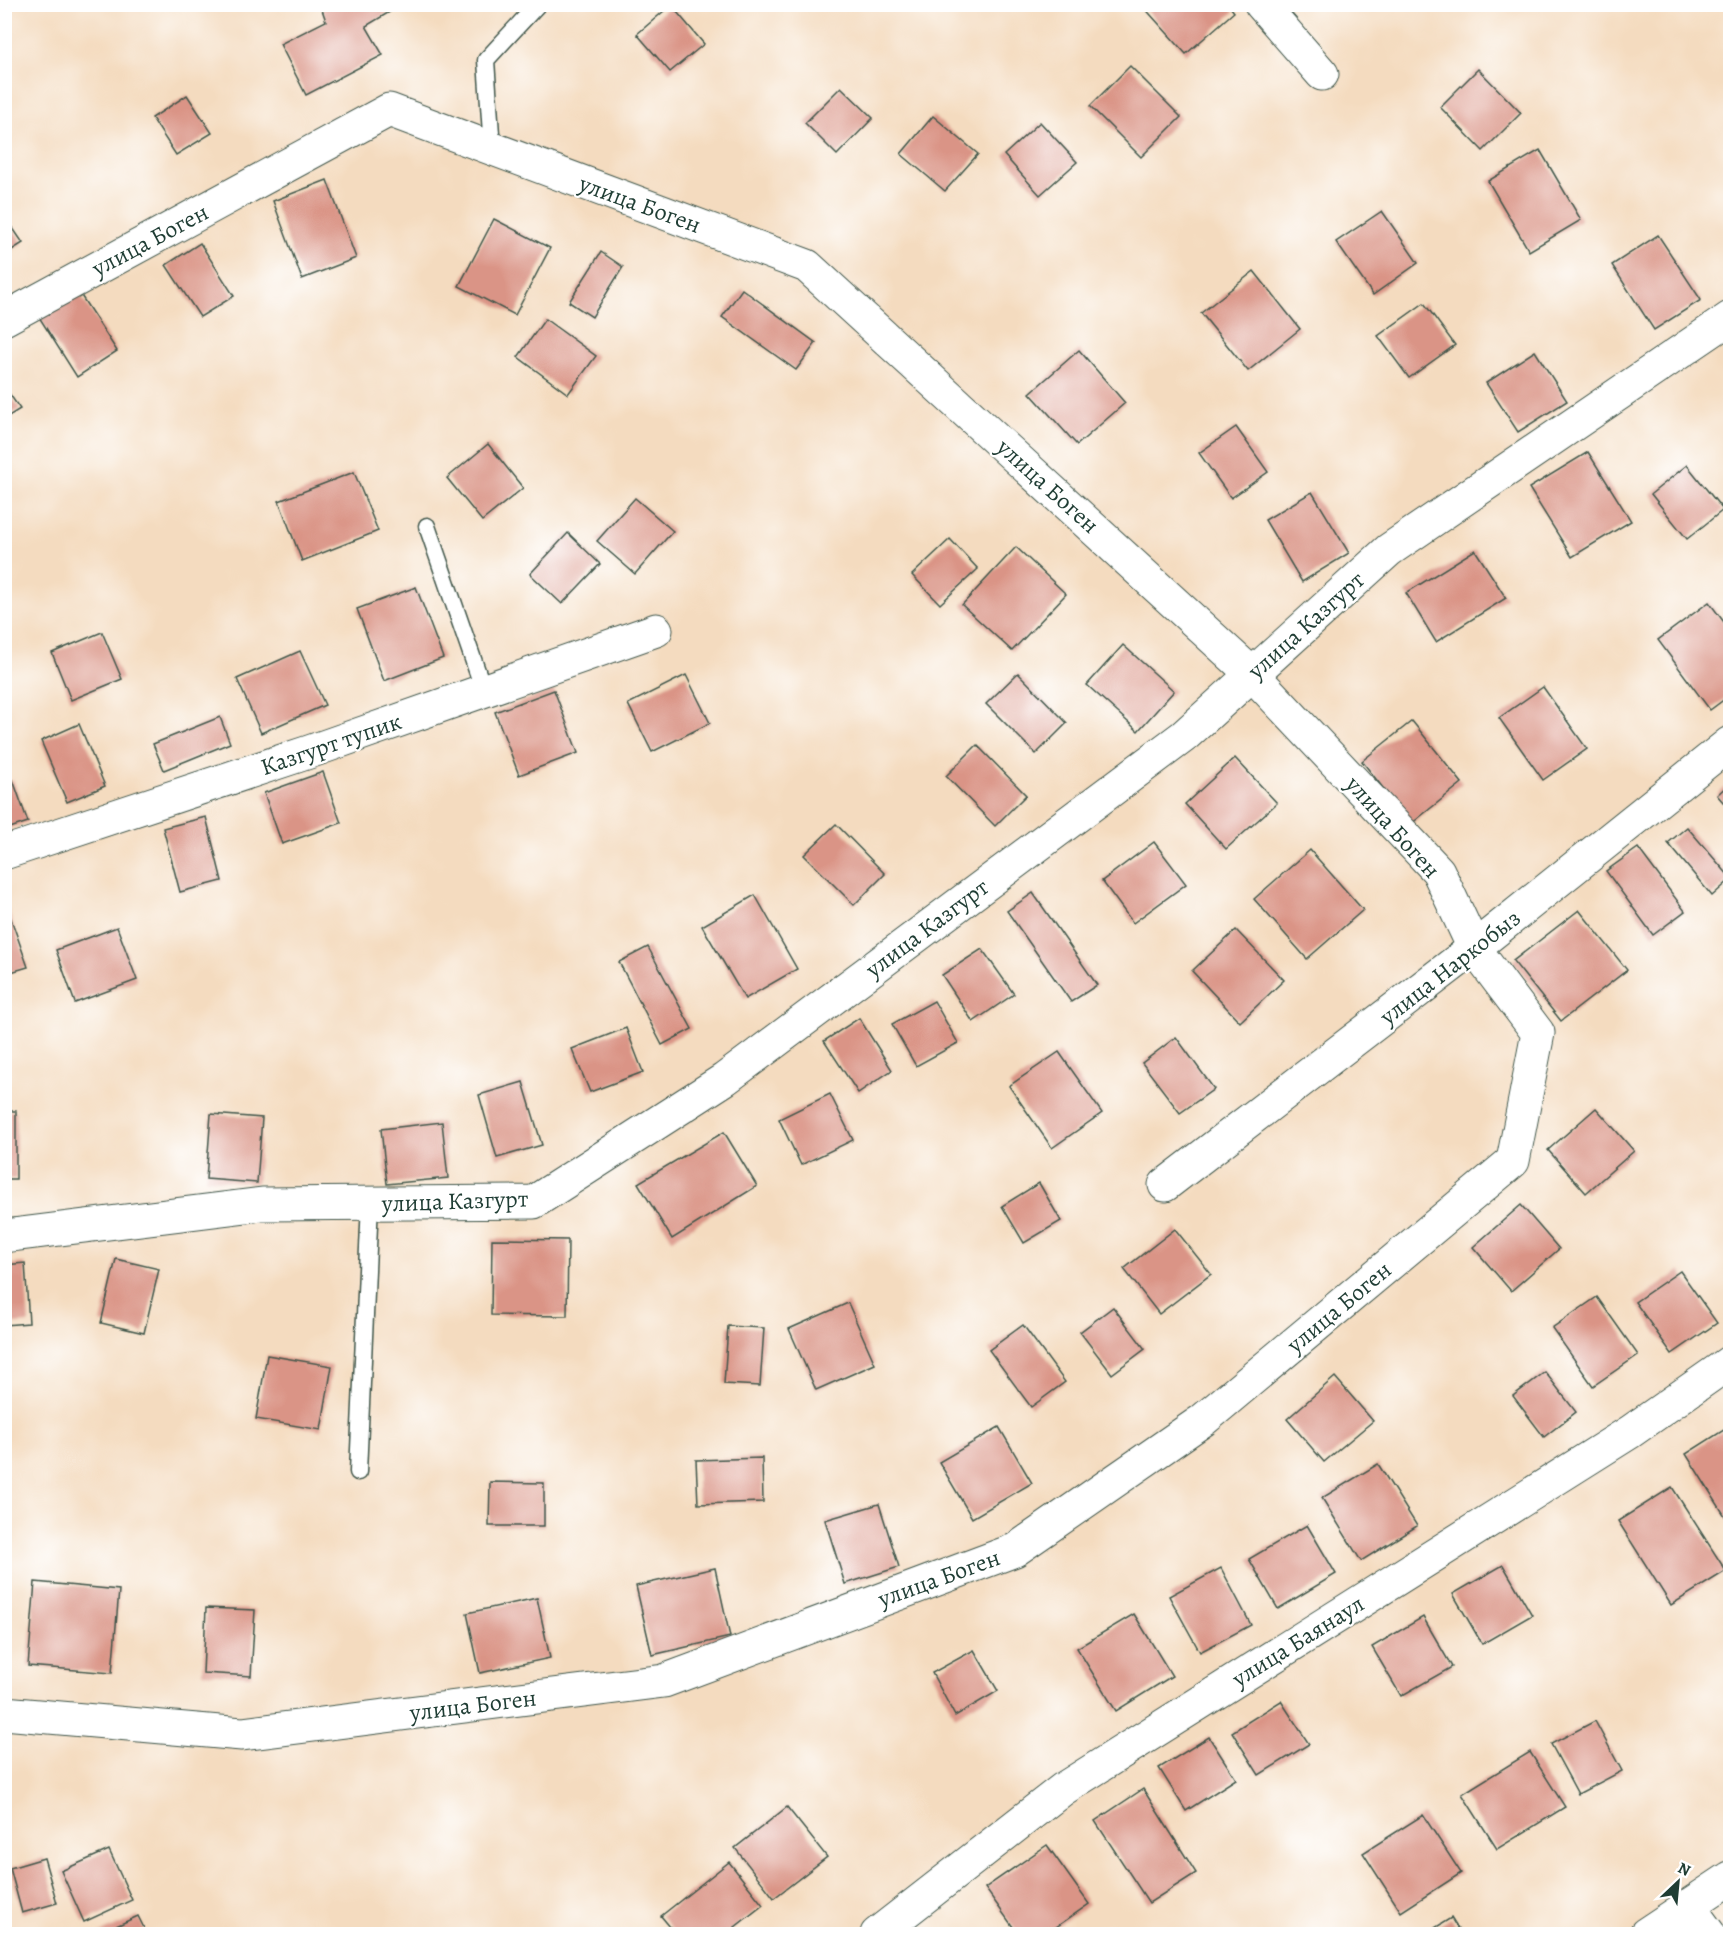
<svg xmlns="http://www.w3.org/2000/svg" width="1735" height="1939" font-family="Alegreya,serif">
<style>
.building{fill:#da9486}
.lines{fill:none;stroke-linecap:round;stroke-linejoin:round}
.service-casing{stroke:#3f5549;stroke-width:19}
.minor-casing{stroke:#3f5549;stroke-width:35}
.service{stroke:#fff;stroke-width:16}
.minor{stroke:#fff;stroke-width:33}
.labels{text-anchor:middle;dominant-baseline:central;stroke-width:4.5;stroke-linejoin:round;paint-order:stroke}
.street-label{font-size:24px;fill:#1f3d34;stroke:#fff}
</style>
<rect width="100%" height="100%" fill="#fff"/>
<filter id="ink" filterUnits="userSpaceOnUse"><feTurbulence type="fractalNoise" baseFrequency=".0167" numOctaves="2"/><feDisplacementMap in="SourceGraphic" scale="12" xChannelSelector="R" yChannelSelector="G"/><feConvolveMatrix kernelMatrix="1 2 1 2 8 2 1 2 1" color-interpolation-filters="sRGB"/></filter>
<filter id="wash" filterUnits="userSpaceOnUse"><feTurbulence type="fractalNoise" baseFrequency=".008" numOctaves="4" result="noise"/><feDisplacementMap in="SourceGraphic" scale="24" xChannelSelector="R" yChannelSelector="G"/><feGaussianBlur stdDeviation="1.35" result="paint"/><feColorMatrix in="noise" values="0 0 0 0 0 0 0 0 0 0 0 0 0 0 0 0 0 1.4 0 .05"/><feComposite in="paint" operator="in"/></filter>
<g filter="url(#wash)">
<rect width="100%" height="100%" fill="#f4dbbf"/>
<g id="blocks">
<g class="building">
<path d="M320,4h83l-37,22 17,29 -77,40 -26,-51 46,-23z"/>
<path d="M1141,4h87l6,8 -48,42z"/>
<path d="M671,5l33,39 -34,28 -33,-38z"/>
<path d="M1130,66l51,51 -40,40 -51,-51z"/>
<path d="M1478,69l43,44 -38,38 -43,-44z"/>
<path d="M841,87l32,31 -36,37 -32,-32z"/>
<path d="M187,95l25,38 -36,22 -24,-37z"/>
<path d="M933,116l45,38 -33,37 -44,-37z"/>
<path d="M1040,122l37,40 -37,33 -36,-40z"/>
<path d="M1540,150l41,70 -52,31 -41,-70z"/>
<path d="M327,180l29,78 -54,21 -29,-78z"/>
<path d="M1382,211l36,52 -45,32 -37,-53z"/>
<path d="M4,215l19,28 -19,12z"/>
<path d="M494,219l56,29 -35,67 -56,-29z"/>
<path d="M1658,235l43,65 -47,30 -42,-65z"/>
<path d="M200,243l34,53 -34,21 -34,-52z"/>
<path d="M601,252l22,15 -31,50 -23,-15z"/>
<path d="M1254,271l46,58 -52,42 -47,-58z"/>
<path d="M742,289l74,54 -20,27 -74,-53z"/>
<path d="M78,291l39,60 -40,26 -38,-60z"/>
<path d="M1424,303l31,42 -46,33 -31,-42z"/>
<path d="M545,319l51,37 -28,38 -50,-37z"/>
<path d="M1079,350l46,53 -48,42 -47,-52z"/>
<path d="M1535,351l32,50 -49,31 -32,-49z"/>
<path d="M4,386l16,23 -16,10z"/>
<path d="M1236,427l32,45 -37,26 -32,-45z"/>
<path d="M488,444l35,44 -41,33 -35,-43z"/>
<path d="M1588,452l43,69 -59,36 -43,-69z"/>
<path d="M1687,465l36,45 -36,29 -36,-45z"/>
<path d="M354,472l24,59 -76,30 -23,-60z"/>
<path d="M1312,492l37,61 -47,29 -37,-62z"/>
<path d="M635,498l38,33 -38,43 -38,-33z"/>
<path d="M568,533l32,31 -38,40 -32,-30z"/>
<path d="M950,539l28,30 -38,35 -28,-29z"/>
<path d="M1016,547l50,47 -54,57 -50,-46z"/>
<path d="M1475,550l31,48 -70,44 -30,-49z"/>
<path d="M416,587l27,71 -59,23 -27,-72z"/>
<path d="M1709,602l21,28v65l-20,15 -52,-70z"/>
<path d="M102,632l20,47 -51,21 -19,-47z"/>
<path d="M1123,645l51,46 -36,40 -51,-46z"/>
<path d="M300,651l25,54 -64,28 -24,-54z"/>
<path d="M1018,673l49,50 -31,31 -50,-50z"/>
<path d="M686,675l24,48 -58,29 -24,-48z"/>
<path d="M1543,687l44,62 -44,31 -44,-62z"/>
<path d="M554,690l24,63 -59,22 -24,-63z"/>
<path d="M220,717l10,26 -66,27 -11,-26z"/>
<path d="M1412,721l50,62 -51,41 -49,-63z"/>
<path d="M79,724l26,62 -38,16 -26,-61z"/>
<path d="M977,745l49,50 -31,31 -49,-50z"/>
<path d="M1235,758l42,45 -51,46 -41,-45z"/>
<path d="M323,772l18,51 -59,21 -18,-51z"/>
<path d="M13,780l15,42 -24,8v-47z"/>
<path d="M1730,783v27l-13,-15z"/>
<path d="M206,817l16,64 -42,11 -17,-64z"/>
<path d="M836,824l49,50 -31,31 -50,-50z"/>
<path d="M1687,827l43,50v3l-18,16 -44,-53z"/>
<path d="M1154,842l32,42 -53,39 -31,-42z"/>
<path d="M1638,848l47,63 -32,24 -47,-64z"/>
<path d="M1310,850l53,60 -56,49 -53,-60z"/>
<path d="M1033,893l64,92 -26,17 -64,-91z"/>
<path d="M755,895l42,74 -52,30 -43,-73z"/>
<path d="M4,899l24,68 -24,7z"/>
<path d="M1579,910l48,60 -66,51 -48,-60z"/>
<path d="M117,927l20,53 -62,23 -19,-53z"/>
<path d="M1236,930l48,50 -44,42 -48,-51z"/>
<path d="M648,947l44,82 -30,16 -43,-83z"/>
<path d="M982,949l32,45 -41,28 -31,-47z"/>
<path d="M934,1001l24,42 -42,23 -24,-42z"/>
<path d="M859,1018l33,52 -34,23 -34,-52z"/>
<path d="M626,1028l17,44 -53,20 -18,-43z"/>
<path d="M1176,1037l38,52 -34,24 -38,-50z"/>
<path d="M1059,1052l43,61 -50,35 -43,-62z"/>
<path d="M523,1082l19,63 -45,13 -18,-63z"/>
<path d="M830,1094l23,46 -52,25 -22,-46z"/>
<path d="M1596,1108l38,43 -48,42 -38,-43z"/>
<rect x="4" y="1111" width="12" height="68"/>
<path d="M211,1114l51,4 -5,65 -51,-4z"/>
<path d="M442,1122l6,56 -61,6 -6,-55z"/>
<path d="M724,1132l33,54 -85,53 -34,-56z"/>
<path d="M1039,1183l22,38 -37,22 -22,-37z"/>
<path d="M1521,1205l38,44 -48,42 -38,-44z"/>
<path d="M1175,1229l36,45 -52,40 -35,-45z"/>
<path d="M492,1239l76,1 -1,76 -76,-1z"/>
<path d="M116,1259l43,10 -15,64 -43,-10z"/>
<path d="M25,1263l4,60 -25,2v-60z"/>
<path d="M1680,1271l37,52 -45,31 -37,-52z"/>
<path d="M1597,1297l41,58 -45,31 -41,-58z"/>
<path d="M848,1303l27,61 -59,26 -27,-61z"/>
<path d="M1113,1307l32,42 -33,25 -32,-42z"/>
<path d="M1023,1325l42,57 -34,25 -42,-57z"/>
<path d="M728,1326l36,2 -4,58 -36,-2z"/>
<path d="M267,1355l65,11 -11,64 -65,-11z"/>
<path d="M1545,1372l31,40 -32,25 -31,-41z"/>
<path d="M1335,1377l38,44 -49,41 -37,-43z"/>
<path d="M1730,1426v98l-44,-70z"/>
<path d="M999,1427l33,56 -60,35 -33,-56z"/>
<path d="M762,1458l1,44 -65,2 -2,-44z"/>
<path d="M1378,1464l39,62 -56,35 -39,-63z"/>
<path d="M490,1482l54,1v43h-55z"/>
<path d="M1672,1487l54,84 -55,34 -53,-84z"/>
<path d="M879,1504l20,63 -54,17 -20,-64z"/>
<path d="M1307,1525l29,49 -58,35 -29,-50z"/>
<path d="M1503,1565l29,50 -50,29 -29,-50z"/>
<path d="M715,1568l15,69 -78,18 -16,-69z"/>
<path d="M1221,1568l30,57 -51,27 -31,-56z"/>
<path d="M35,1582l84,8 -7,83 -84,-7z"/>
<path d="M537,1598l13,60 -70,15 -13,-60z"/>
<path d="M206,1608l49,2 -4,66 -48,-3z"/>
<path d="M1134,1614l38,62 -56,35 -39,-63z"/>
<path d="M1423,1617l29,50 -51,29 -29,-49z"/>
<path d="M974,1650l24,41 -43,25 -23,-43z"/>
<path d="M1281,1701l28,43 -50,31 -27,-43z"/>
<path d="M1595,1721l27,50 -44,23 -27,-50z"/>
<path d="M1209,1737l27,42 -50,32 -27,-43z"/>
<path d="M1530,1752l35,55 -68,42 -35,-55z"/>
<path d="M1143,1789l53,84 -47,30 -54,-82z"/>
<path d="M787,1807l40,50 -53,41 -39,-50z"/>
<path d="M1423,1815l38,58 -60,39 -38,-59z"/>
<path d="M1047,1845l42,59 -43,30h-28l-33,-46z"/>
<path d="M109,1850l23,50 -48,22 -23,-51z"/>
<path d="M44,1858l13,45 -35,10 -12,-45z"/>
<path d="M729,1862l34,43 -37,29h-50l-15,-18z"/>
<path d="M138,1916l9,18h-48z"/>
<path d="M1451,1918l10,16h-36z"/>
</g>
</g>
</g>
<g filter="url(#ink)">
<use href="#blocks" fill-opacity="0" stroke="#3f5549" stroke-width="1.5"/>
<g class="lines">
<g class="service-casing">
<g id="service">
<path d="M492,149l-6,-89 52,-56"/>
<path d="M427,526l57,165"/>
<path d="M358,1472l12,-269"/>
</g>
</g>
<g class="minor-casing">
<g id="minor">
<path d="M1261,4l61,70"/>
<path d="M4,319l385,-209 418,156 445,408 186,197 36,77 64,85 -25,128 -310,259 -188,130 -351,131 -422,53 -238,-21"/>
<path d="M4,853l305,-101 347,-122"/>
<path d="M1165,1185l309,-237 256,-205"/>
<path d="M4,1236l258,-32 272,-2 191,-123 459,-343 205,-186 341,-232"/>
<path d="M1689,1907l20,27"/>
<path d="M877,1934l186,-145 567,-357 100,-70"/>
<path d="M1646,1934l84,-56"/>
</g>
</g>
<use href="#service" class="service"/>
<use href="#minor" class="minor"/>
</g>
</g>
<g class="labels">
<g class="street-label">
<text transform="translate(640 204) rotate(20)">улица Боген</text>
<text transform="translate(150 240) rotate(-28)">улица Боген</text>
<text transform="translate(1048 486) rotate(42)">улица Боген</text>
<text transform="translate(1306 625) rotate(-42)">улица Казгурт</text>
<text transform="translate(331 744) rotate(-19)">Казгурт тупик</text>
<text transform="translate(1393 827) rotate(48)">улица Боген</text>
<text transform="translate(927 928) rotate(-37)">улица Казгурт</text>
<text transform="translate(1450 967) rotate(-38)">улица Наркобыз</text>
<text transform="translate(455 1201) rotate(-2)">улица Казгурт</text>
<text transform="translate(1339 1307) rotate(-40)">улица Боген</text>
<text transform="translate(939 1578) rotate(-20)">улица Боген</text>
<text transform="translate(1298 1641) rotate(-32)">улица Баянаул</text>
<text transform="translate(473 1705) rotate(-7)">улица Боген</text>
</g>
</g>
<rect width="1735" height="1939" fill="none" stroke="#fff" stroke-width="24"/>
<g transform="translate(1678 1882) rotate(26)" stroke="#ffffff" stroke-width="4.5" paint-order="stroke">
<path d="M0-4.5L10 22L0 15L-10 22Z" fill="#1f3d34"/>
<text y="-9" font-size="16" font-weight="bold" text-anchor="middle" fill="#1f3d34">N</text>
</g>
</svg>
